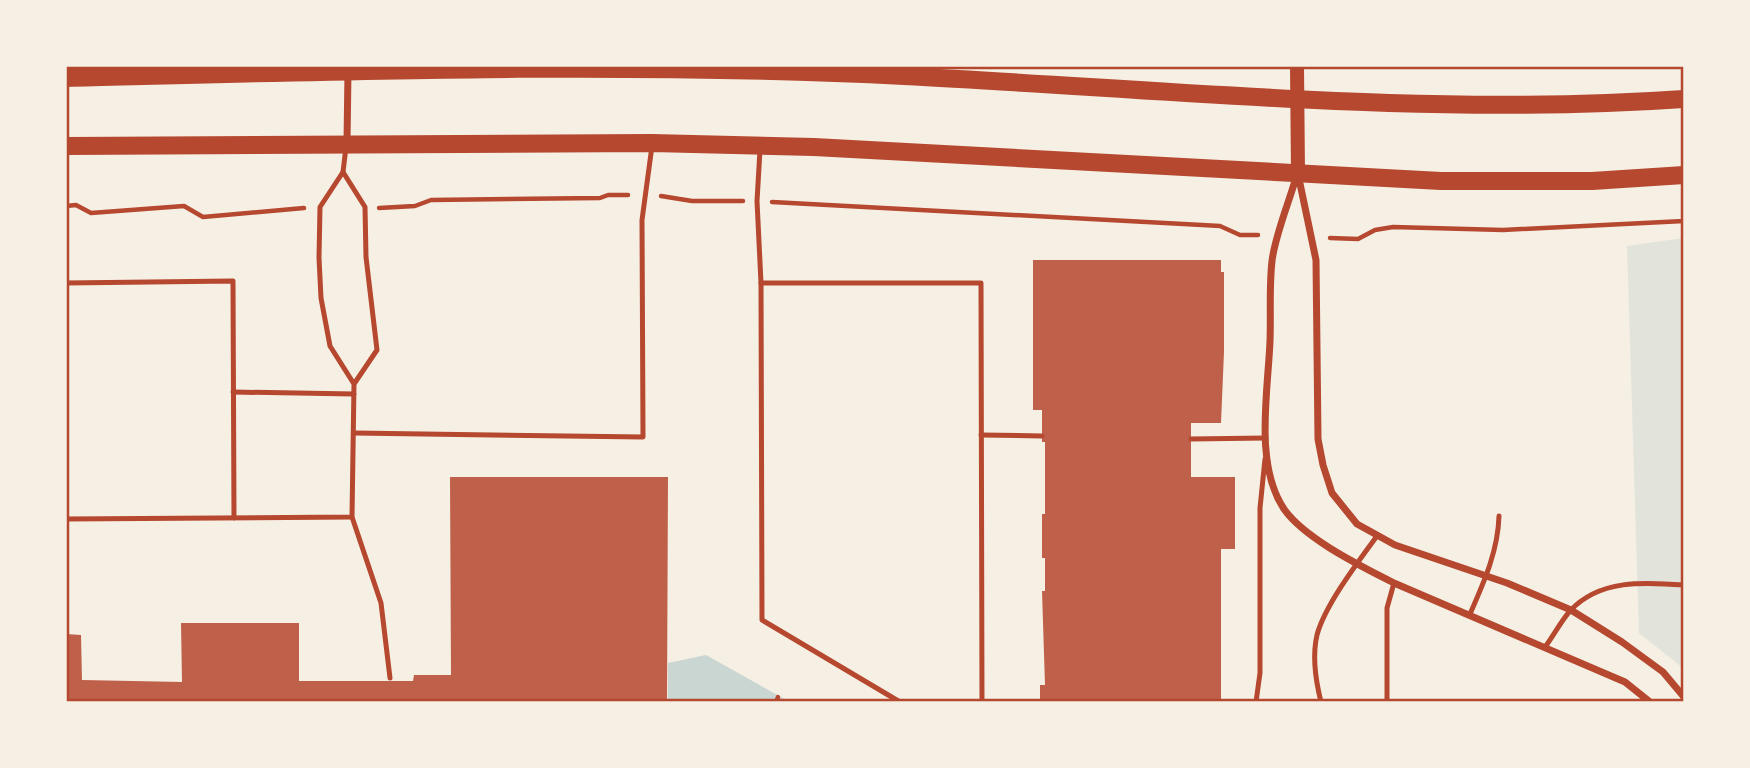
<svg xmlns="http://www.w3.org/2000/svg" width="1750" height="768" font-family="Raleway,sans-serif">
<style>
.green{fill:#e2e4dc}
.water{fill:#c9d6d2}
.building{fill:#bf614a}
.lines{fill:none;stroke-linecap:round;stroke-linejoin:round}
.path{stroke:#b5482f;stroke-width:4.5}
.service{stroke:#b5482f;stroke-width:5}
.minor{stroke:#b5482f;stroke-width:7}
.secondary{stroke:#b5482f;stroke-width:14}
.primary{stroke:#b5482f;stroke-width:18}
.neatline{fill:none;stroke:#b5482f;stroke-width:2.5}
</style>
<rect width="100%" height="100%" fill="#f6efe4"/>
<path class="green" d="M1683,238v430l-44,-35 -12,-387z"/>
<path class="water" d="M706,655l82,46h-120v-38z"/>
<g class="building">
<path d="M1033,260h188v12h3v80l-3,71h-30v54h44v72h-14v153h-181v-17h5l-3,-94h3v-33h-3v-44h3v-72h-3v-32h-9z"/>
<path d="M450,477h218l-1,225h-601v-68l15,1 1,45 100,2 -1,-59h118v58h114l1,-6h37z"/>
</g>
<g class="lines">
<g class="path">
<path d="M661,196l31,5h51"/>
<path d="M772,202l430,23 18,1 20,9h18"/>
<path d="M66,206l10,-1 15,8 93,-7 19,11 101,-9"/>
<path d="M379,208l36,-2 16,-6 169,-2 8,-3h20"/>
<path d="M1330,238l28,1 17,-9 18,-3 110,3 181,-9"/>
<path d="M776,702l2,-5"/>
</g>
<g class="service">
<path d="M760,150l-3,51 4,82 1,337 138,82"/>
<path d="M343,172l3,-25"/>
<path d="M66,283l167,-2 1,237"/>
<path d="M761,283h220l1,419"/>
<path d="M233,392l121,2"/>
<path d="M354,433l289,4 -1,-217 10,-74"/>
<path d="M981,435l61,1"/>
<path d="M1191,439l75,-1"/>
<path d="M352,517l29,86 9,75"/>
<path d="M66,519l286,-2 2,-133 -24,-38 -9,-48 -2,-40 1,-51 23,-35 22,35 1,50 11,93 -23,34"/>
<path d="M1470,614c14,-32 28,-63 29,-98"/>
<path d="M1545,647c9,-12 16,-26 25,-36 29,-32 75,-29 114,-26"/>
<path d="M1256,702l4,-29v-165l5,-49"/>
<path d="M1321,702c-5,-20 -9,-46 -4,-67 8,-30 41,-73 60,-99"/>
<path d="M1387,702v-94l7,-25"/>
</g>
<g class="minor">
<path d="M347,143l1,-72"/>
<path d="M1297,174c-7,26 -22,61 -25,87 -3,26 -1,54 -2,80 -2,51 -16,123 14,168 21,30 77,57 110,74l231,99 25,20"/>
<path d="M1298,174l18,86 2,179 5,26 9,28 25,31 38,21 112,38 64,27 51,32 41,30 21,25"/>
</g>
<path class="secondary" d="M1297,66l1,107"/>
<g class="primary">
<path d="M66,78c279,-7 559,-16 838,-2 259,13 520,41 780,23"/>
<path d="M66,146l586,-3 162,4 627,34h151l92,-6"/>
</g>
</g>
<rect width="1750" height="768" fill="none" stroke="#f6efe4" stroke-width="136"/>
<rect x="68" y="68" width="1614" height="632" class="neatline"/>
</svg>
